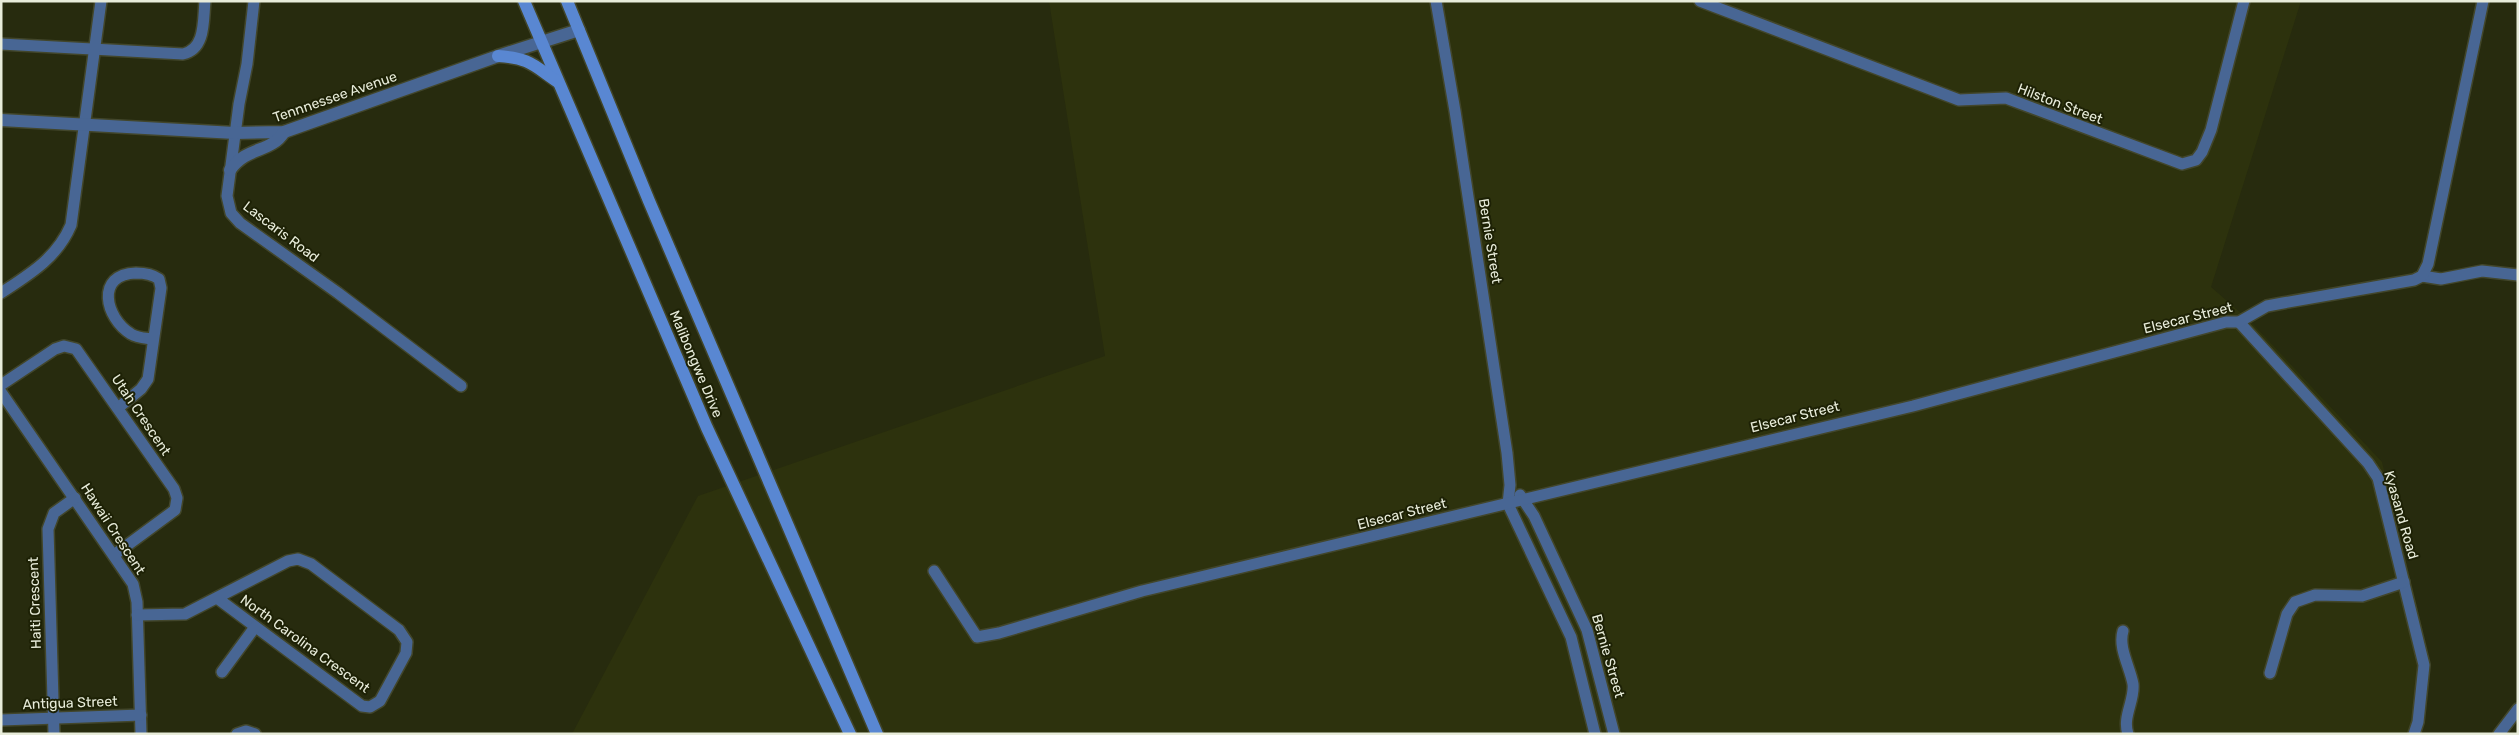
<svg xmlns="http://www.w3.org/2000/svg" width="2519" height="735" font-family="Rubik,sans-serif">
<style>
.built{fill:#2d320d}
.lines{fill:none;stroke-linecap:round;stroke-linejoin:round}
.minor-casing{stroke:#42462b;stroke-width:14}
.tertiary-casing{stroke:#42462b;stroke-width:15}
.secondary-casing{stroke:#42462b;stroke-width:15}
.minor{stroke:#486694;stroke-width:11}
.tertiary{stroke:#486694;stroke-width:12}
.secondary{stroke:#5987d2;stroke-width:12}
.labels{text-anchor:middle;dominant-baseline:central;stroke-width:4;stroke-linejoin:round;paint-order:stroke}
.street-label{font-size:14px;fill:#e8ecda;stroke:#1d2105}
</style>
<rect width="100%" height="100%" fill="#272b0e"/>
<path class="built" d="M1049,1h1252l-90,286 39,34 132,141 41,169 -4,48 -9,55h-1838l126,-238 407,-140z"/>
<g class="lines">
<g class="minor-casing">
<g id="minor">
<path d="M254,1l-7,63 -8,40 -12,92 4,17 9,10 98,70 123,93"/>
<path d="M1436,1l19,110 52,342 3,32 -2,19 63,133 24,97"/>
<path d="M1700,1l259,99 47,-2 176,66 14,-4 6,-8 9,-22 33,-129"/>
<path d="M1,44l182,10c23,-5 20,-34 22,-53"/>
<path d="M2422,276l19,3 41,-8 36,4"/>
<path d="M1,293c29,-19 56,-35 70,-68l30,-224"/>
<path d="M2239,322l129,141 10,15 46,187 -6,57 -4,12"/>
<path d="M1,385l54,-36 9,-3 12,3 98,140 3,9 -2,12 -61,45"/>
<path d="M1,392l132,192 4,18 4,132"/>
<path d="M118,408l23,-19 7,-10 13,-91 -2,-9c-7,-5 -14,-6 -23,-6 -41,1 -31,45 -5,61 6,4 15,4 22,5"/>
<path d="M1520,495l14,21 53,114 27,104"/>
<path d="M934,571l43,66 22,-4 143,-42 771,-185 313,-84h13l28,-16 16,-3 131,-23 8,-4 6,-12 55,-263"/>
<path d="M137,615l48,-1 103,-53 10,-2 13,5 88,66 8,12 -1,11 -26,48 -10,6 -8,-1 -145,-108"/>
<path d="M2123,631c-5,17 7,36 10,53 2,16 -11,33 -5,50"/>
<path d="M222,672l33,-45"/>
<path d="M2270,673l17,-59 8,-12 20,-7 47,1 42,-14"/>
<path d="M1,720l140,-5"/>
<path d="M54,734l-6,-205 6,-16 21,-15"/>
<path d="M237,734l9,-3 9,3"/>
<path d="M2499,734l19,-25"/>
</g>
</g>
<g class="tertiary-casing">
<g id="tertiary">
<path d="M1,120l234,13 49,-1 214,-76 81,-26"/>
<path d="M230,170c17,-24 41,-17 54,-38"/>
</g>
</g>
<g class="secondary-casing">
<g id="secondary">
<path d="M524,1l183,427 143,306"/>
<path d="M567,1l82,200 228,533"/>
<path d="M498,56c32,2 35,9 60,26"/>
</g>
</g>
<use href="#minor" class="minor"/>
<use href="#tertiary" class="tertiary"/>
<use href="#secondary" class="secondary"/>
</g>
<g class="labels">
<g class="street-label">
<text transform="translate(335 97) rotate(-19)">Tennnessee Avenue</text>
<text transform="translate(2060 104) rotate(21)">Hilston Street</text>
<text transform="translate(281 232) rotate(37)">Lascaris Road</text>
<text transform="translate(1490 241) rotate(81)">Bernie Street</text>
<text transform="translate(2188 318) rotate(-14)">Elsecar Street</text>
<text transform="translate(696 364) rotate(67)">Malibongwe Drive</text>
<text transform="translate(141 415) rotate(56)">Utah Crescent</text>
<text transform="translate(1795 417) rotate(-14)">Elsecar Street</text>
<text transform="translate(1402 514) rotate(-14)">Elsecar Street</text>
<text transform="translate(2401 515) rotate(74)">Kyasand Road</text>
<text transform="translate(113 529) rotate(57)">Hawaii Crescent</text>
<text transform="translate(35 603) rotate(-92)">Haiti Crescent</text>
<text transform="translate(305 644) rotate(36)">North Carolina Crescent</text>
<text transform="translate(1608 656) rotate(74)">Bernie Street</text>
<text transform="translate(70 703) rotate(-2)">Antigua Street</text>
</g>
</g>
<rect width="2519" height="735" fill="none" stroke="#e8ecda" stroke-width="5"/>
</svg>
